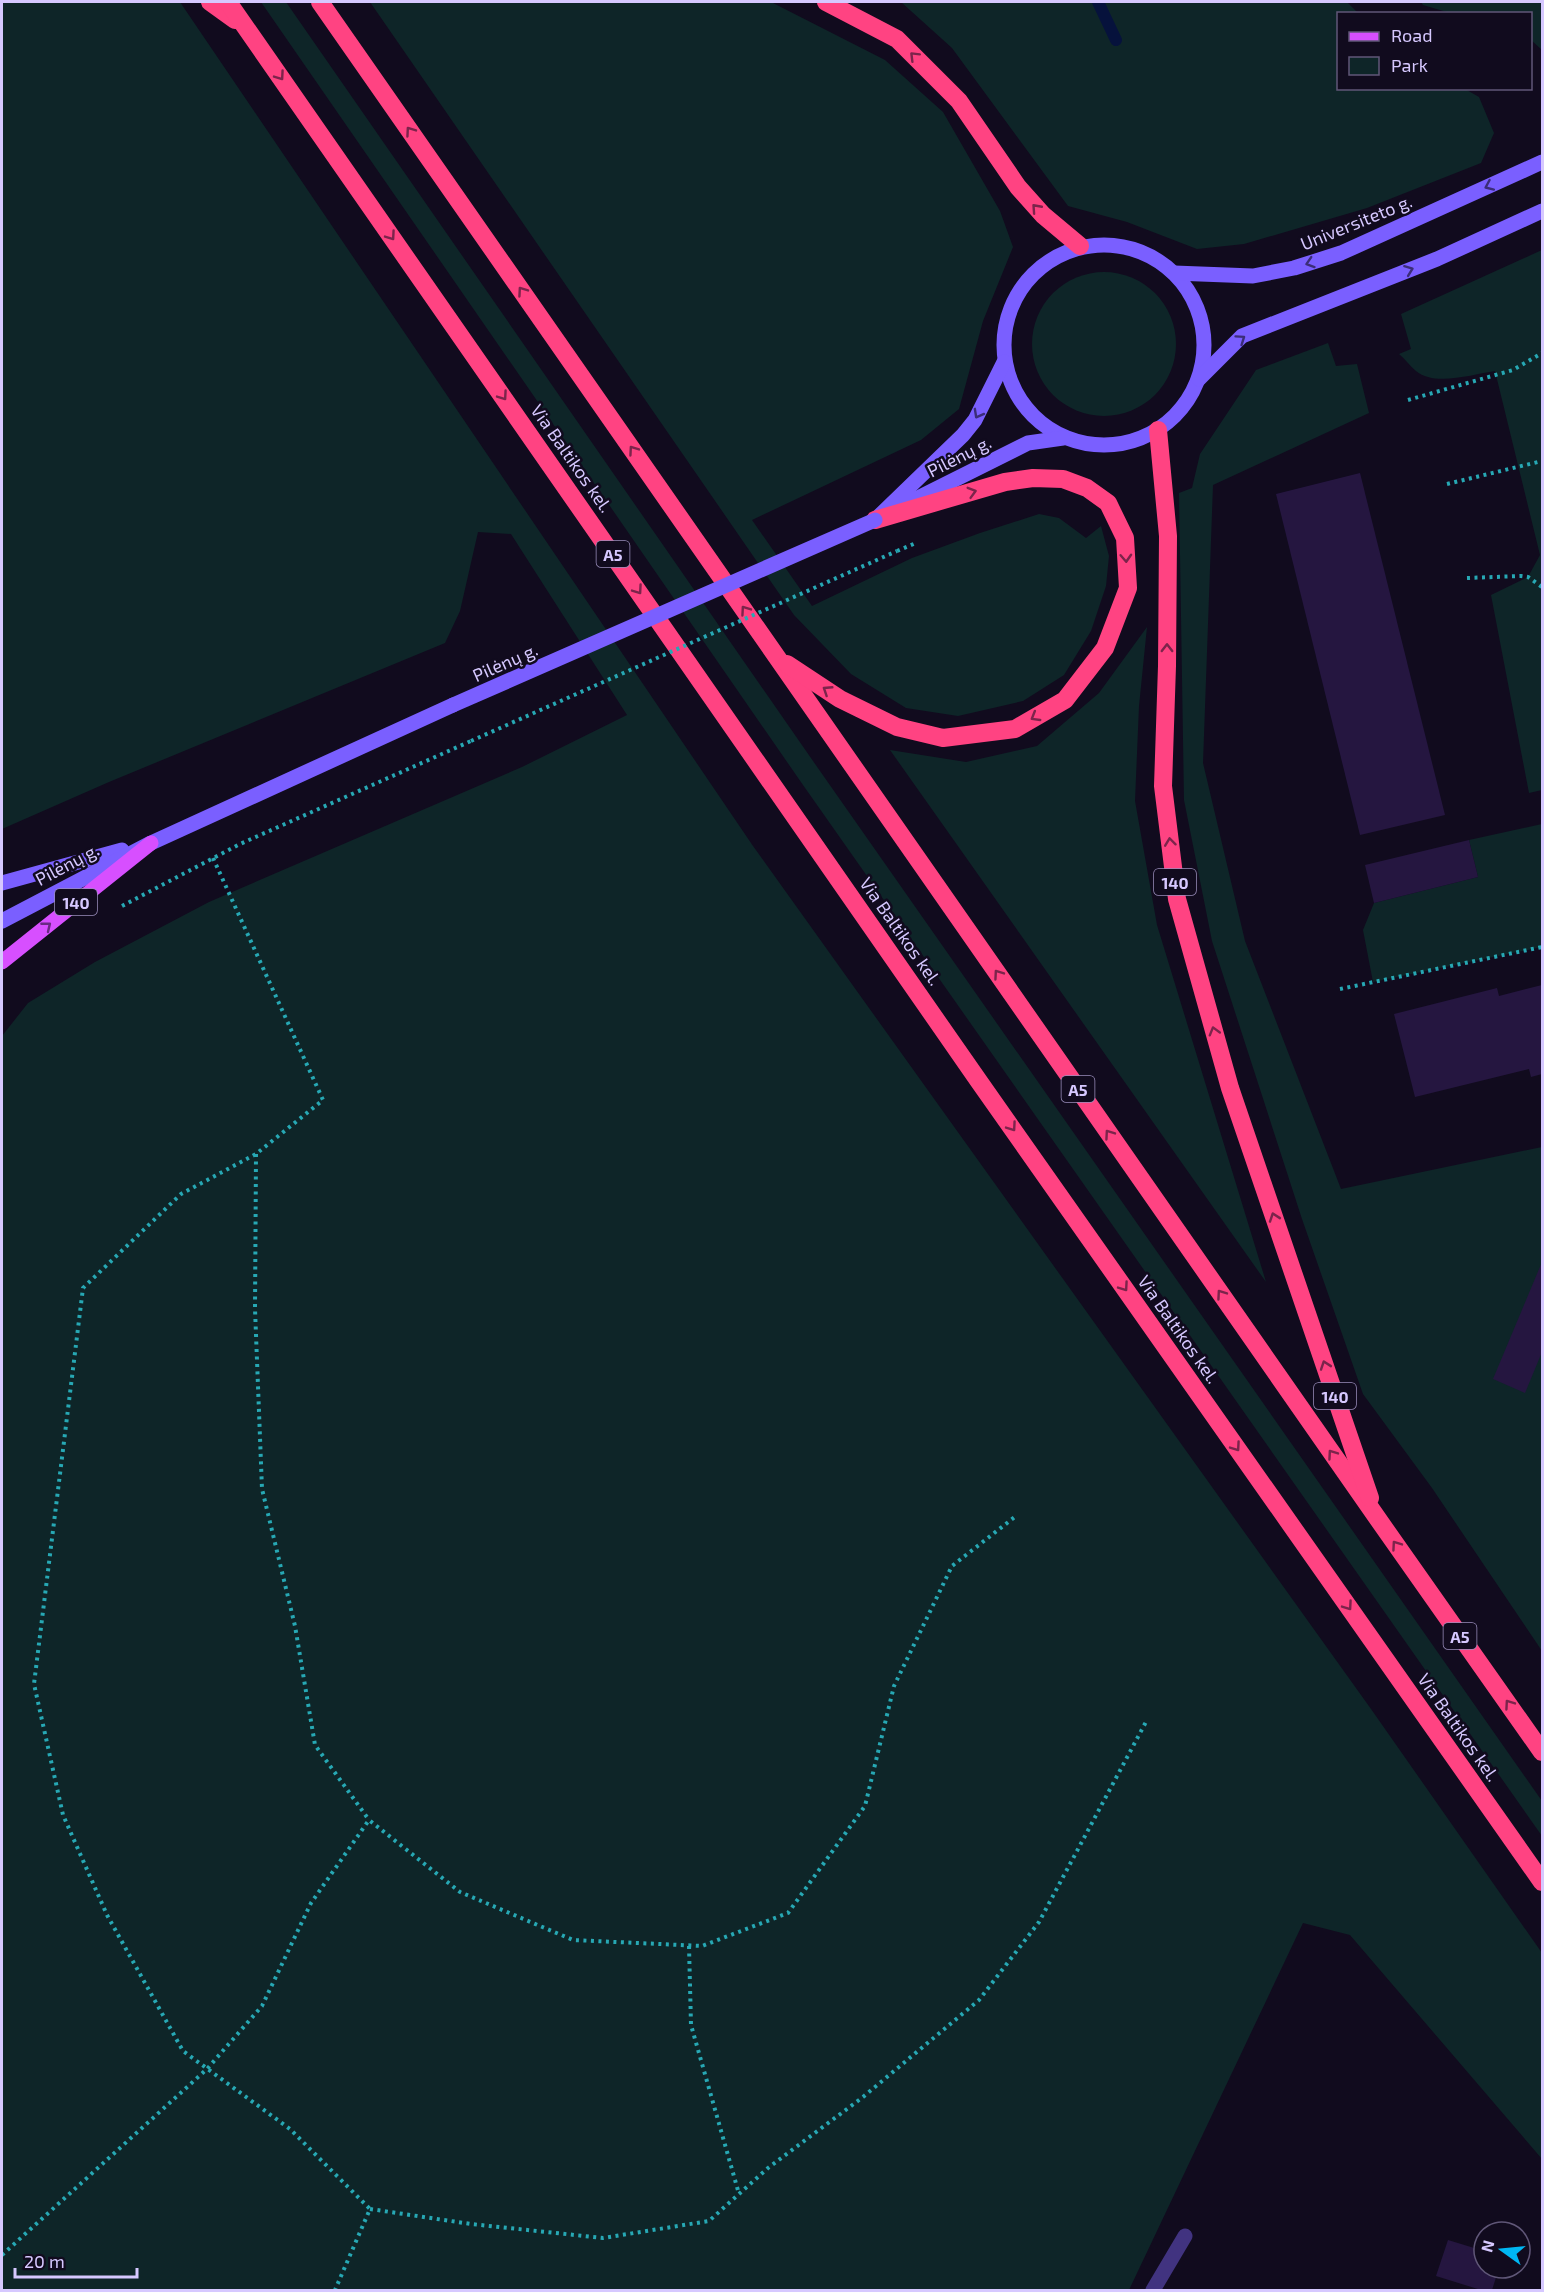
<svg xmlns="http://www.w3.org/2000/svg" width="1544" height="2292" font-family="'Exo 2',sans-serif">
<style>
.green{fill:#0e2528}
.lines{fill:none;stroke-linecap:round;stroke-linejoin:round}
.stream{stroke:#06123c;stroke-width:12}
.building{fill:#251640}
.path{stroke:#27a8b4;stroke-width:4;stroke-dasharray:3 4.5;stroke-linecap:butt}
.street{stroke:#413380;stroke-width:15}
.secondary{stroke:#7a5fff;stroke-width:15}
.primary{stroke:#d74fff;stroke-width:15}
.highway{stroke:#ff4382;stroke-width:18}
.path-bridge{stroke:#27a8b4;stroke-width:4;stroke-dasharray:3 4.5;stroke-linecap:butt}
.secondary-bridge{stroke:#7a5fff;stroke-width:15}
.oneway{stroke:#7c244b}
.oneway2{stroke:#3b2d78}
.oneway3{stroke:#6a2a83}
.labels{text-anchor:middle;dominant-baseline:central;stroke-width:5;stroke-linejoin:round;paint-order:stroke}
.shield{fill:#110b1e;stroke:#9b8fbc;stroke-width:1.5}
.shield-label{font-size:16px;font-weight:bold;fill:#d6c8ff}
.street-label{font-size:18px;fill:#d6c8ff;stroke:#110b1e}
</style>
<rect width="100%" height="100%" fill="#110b1e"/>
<g class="green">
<path d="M2,2h178l573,844 618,863 171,244v206l-192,-224 -47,-12 -174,367h-1127v-1254l26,-33 67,-41 114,-60 313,-135 105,-52 -116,-181 -33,-2 -18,79 -15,32 -336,139 -107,47z"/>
<path d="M261,2h25l527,759 729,1040v35l-739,-1051z"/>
<path d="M370,2h401l114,58 58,52 57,99 13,36 -30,74 -24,88 -38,31 -169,80 60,86 100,-48 68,-25 59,-19 20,4 27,20 15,-12 8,30 -3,30 -15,45 -27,44 -41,26 -65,15 -52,-8 -55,-34 -57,-59z"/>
<path d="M901,2h446l11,11 -20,1v74l127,1 14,8 15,36 -13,30 -114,45 -123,36 -47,5 -70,-27 -59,-16 -116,-158z"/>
<path d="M1421,2h121v48l-11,-10 -1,-26 -80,-1 -27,-8z"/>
<path d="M1542,250v540l-13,3 -38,-198 37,-18 12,-22 -45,-184c-22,3 -60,16 -79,0 -6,-5 -11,-12 -17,-17l12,-5 -10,-35z"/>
<circle cx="1104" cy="344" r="72"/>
<path d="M1328,343l8,23 21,-2 12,49 -156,72 -10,278 42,178 96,248 201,-42v504l-110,-163 -69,-94 -61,-175 -90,-278 -28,-141 -5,-307 13,-5 8,-34 56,-84z"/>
<path d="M1147,627l-8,79 -4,95 22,124 109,357 -376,-532 76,12 71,-16 62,-53z"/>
<path d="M1542,824v123l-169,35 -10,-52 11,-27 104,-26 -9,-37z"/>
</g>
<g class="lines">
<path class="stream" d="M1098,2l18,38"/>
</g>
<g class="building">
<path d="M1360,473l85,342 -85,20 -84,-341z"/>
<path d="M1469,840l9,37 -104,26 -9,-38z"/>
<path d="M1542,985v89l-11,3 -2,-8 -114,28 -21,-83 103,-26 2,8z"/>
<path d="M1542,1262v90l-17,41 -32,-14z"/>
<path d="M1448,2240l36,11v17h15l-7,22h-11l-45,-14z"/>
</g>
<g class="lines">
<g class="path">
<path d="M1408,400l105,-30 29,-17"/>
<path d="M1447,484l95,-23"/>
<path d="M897,551l19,-8"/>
<path d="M1467,578l54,-2 7,1 14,10"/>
<path d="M213,858l110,242 -67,54 -75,40 -98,94 -49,396 29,131 44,100 76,136 107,78 80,80 -35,81"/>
<path d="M122,906l118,-62 231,-103"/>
<path d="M1340,989l202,-42"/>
<path d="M256,1154l-1,155 7,180 33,137 20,119 54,75"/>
<path d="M689,1946l2,79 48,169"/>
<path d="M370,2209l101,15 132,14 106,-17 59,-53 95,-71 116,-97 60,-78 108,-202"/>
<path d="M2,2255l205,-186 55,-63 49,-103 58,-83 91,72 113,48 129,6 86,-33 77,-107 29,-120 58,-120 64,-50"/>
</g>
<path class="street" d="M1153,2290l32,-54"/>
<g class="secondary">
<circle cx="1104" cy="345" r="100"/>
<path d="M1174,273l79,3 41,-8 47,-15 201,-91"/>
<path d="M1199,379l43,-43 195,-77 105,-48"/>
<path d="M902,506l126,-63 35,-5"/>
<path d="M875,520l88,-85 12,-15 29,-58"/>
<path d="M2,883l120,-33"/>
<path d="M2,921l149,-78 302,-138"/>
</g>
<path class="primary" d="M2,962l149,-119"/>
<g class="highway">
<path d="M210,2l25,18"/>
<path d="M228,2l750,1078 564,802"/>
<path d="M320,2l1058,1517 164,233"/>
<path d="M826,2l71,37 62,62 59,86 25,28 37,31"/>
<path d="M1158,430l10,106 -1,130 -4,120 14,113 53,189 140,410"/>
<path d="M787,664l53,35 57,28 46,11 72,-9 50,-29 40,-52 23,-60 -3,-50 -17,-35 -21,-15 -24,-9 -30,-1 -28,4 -130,38"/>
</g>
<path class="path-bridge" d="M471,741l426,-190"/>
<path class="secondary-bridge" d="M453,705l422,-185"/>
</g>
<defs><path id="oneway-chevron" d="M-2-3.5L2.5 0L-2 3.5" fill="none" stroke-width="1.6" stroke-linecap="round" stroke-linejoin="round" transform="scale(1.5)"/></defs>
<g class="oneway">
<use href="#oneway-chevron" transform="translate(914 56) rotate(-135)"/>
<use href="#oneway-chevron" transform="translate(280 76) rotate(55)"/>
<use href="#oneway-chevron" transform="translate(410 131) rotate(-125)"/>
<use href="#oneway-chevron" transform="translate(1036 208) rotate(-132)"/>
<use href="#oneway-chevron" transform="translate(391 236) rotate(55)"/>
<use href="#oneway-chevron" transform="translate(522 291) rotate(-125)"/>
<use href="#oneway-chevron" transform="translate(503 396) rotate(55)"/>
<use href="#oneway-chevron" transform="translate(633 450) rotate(-125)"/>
<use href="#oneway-chevron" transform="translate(972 492) rotate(-16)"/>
<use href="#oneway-chevron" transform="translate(1126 558) rotate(87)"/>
<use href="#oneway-chevron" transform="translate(638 590) rotate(55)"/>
<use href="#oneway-chevron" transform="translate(745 610) rotate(-125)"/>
<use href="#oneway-chevron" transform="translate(1167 648) rotate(-90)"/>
<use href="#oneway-chevron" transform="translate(827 690) rotate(-147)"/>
<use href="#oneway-chevron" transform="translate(1035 717) rotate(149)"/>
<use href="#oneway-chevron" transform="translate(1170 842) rotate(-97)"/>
<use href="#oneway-chevron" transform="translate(998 974) rotate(-125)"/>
<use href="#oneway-chevron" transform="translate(1214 1031) rotate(-106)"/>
<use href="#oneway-chevron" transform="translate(1012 1127) rotate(55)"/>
<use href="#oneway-chevron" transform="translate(1109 1134) rotate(-125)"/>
<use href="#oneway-chevron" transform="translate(1274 1217) rotate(-109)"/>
<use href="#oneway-chevron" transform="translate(1124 1287) rotate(55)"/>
<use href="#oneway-chevron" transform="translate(1221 1294) rotate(-125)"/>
<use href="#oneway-chevron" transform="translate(1325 1365) rotate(-109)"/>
<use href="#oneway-chevron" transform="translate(1236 1447) rotate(55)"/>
<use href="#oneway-chevron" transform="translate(1332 1454) rotate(-125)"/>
<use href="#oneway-chevron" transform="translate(1396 1545) rotate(-125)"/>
<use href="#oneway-chevron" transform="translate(1348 1606) rotate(55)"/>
<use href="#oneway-chevron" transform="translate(1509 1704) rotate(-125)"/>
</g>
<g class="oneway2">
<use href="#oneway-chevron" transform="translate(1489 186) rotate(156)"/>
<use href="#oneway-chevron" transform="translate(1310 263) rotate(162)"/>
<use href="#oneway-chevron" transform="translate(1409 270) rotate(-21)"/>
<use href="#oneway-chevron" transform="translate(1241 339) rotate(-35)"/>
<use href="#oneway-chevron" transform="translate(978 414) rotate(119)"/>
</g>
<use class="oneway3" href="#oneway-chevron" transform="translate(47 926) rotate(-39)"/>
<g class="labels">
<g class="shield">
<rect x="596.5" y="541" width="33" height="26" rx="4.5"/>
<rect x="1154" y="869" width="42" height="26" rx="4.5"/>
<rect x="55" y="889" width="42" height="26" rx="4.5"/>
<rect x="1061.5" y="1076" width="33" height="26" rx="4.5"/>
<rect x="1314" y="1383" width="42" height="26" rx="4.5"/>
<rect x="1443.5" y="1623" width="33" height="26" rx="4.5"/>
</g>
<g class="shield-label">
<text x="613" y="554">A5</text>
<text x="1175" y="882">140</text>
<text x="76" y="902">140</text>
<text x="1078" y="1089">A5</text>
<text x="1335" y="1396">140</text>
<text x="1460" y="1636">A5</text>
</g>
<g class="street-label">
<text transform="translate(1356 222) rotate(-22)">Universiteto g.</text>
<text transform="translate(959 456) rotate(-27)">Pilėnų g.</text>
<text transform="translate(572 458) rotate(55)">Via Baltikos kel.</text>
<text transform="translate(505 662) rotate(-24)">Pilėnų g.</text>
<text transform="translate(67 864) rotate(-28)">Pilėnų g.</text>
<text transform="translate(901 931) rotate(55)">Via Baltikos kel.</text>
<text transform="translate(1179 1329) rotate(55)">Via Baltikos kel.</text>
<text transform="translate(1459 1727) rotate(55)">Via Baltikos kel.</text>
</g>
</g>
<rect width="1544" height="2292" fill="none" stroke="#d6c8ff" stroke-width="6"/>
<rect x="1337" y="12" width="195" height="78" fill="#110b1e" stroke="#605778" stroke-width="1.5"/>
<rect x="1349" y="32" width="30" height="9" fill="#d74fff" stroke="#605778" stroke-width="1.5"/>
<text x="1391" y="42" font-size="18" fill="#d6c8ff">Road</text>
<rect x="1349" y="57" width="30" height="18" fill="#0e2528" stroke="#605778" stroke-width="1.5"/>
<text x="1391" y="72" font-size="18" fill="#d6c8ff">Park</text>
<g transform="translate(1502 2250) rotate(285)"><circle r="28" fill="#110b1e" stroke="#605778" stroke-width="1.5"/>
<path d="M0-4.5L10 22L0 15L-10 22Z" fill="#00b7f3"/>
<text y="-9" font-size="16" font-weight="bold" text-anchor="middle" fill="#d6c8ff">N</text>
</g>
<path d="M15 2268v9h122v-9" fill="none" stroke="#d6c8ff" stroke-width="3"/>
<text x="24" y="2268" font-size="18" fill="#d6c8ff" stroke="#110b1e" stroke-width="4.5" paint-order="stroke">20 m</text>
</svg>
